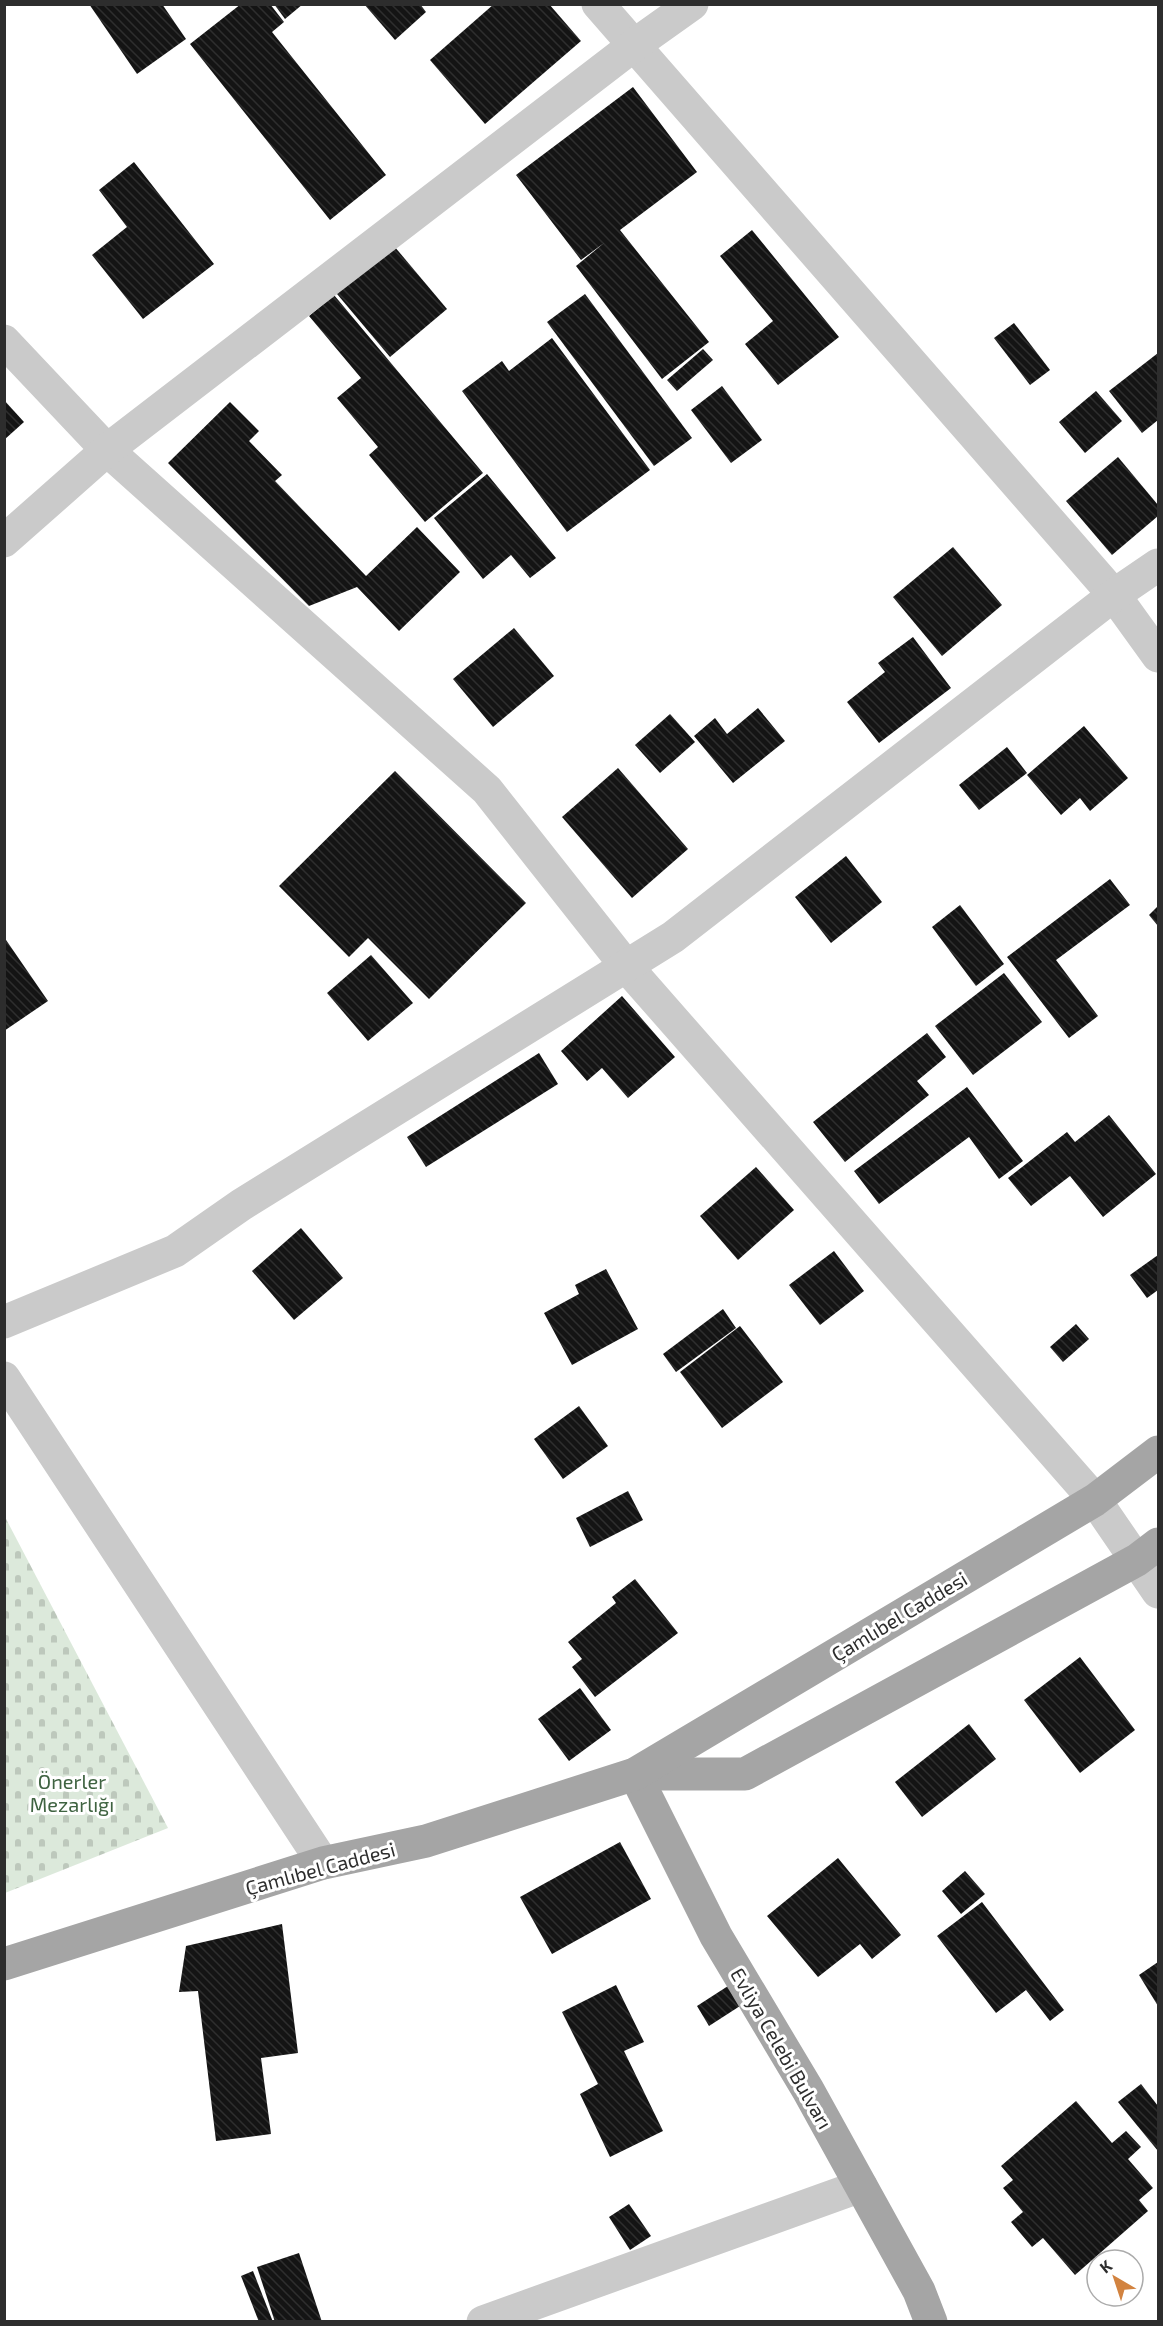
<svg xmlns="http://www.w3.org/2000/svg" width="1163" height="2326" font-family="'Exo 2',sans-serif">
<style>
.cemetery{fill:url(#cemetery-stones)}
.building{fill:url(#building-back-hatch)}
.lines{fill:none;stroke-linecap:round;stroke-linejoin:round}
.minor{stroke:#cacaca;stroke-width:33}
.major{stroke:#a5a5a5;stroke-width:33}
.labels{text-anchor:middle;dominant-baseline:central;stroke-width:6;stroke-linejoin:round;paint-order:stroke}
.street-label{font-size:20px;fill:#2d2d2d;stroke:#fff}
.park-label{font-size:20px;fill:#3f6341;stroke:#fff}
</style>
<defs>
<pattern id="cemetery-stones" width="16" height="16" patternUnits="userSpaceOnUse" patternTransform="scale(1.5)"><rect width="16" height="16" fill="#dce9db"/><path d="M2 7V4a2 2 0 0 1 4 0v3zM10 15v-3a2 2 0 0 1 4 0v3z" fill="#bdc8bc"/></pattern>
<pattern id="building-back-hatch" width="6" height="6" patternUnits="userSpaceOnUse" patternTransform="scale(1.5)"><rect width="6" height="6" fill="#141414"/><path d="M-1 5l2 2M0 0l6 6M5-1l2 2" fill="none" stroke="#2e2e2e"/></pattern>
</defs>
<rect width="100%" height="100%" fill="#fff"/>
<path class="cemetery" d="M5,1517l163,311 -163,65h-1z"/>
<g class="building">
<path d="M89,4h73l24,35 -49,35z"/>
<path d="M241,4h29l14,18 -12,10 114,143 -56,45 -140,-176z"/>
<path d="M274,4h29l-18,15z"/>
<path d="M364,4h56l6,8 -31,28z"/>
<path d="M494,4h55l32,37 -96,83 -55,-64z"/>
<path d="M633,87l64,85 -77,58 89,112 -47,37 -86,-113 28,-23 -23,17 -65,-85z"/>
<path d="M134,162l80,102 -71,55 -51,-64 35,-28 -28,-37z"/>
<path d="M752,230l87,107 -61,48 -33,-41 28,-23 -53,-65z"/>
<path d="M389,240l58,69 -57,48 -58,-69z"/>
<path d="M585,294l107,144 -38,28 -107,-144z"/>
<path d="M334,295l149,178 -58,49 -56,-67 9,-8 -41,-49 24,-20 -52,-62z"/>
<path d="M1014,323l36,47 -20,15 -36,-47z"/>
<path d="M552,338l98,132 -83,62 -105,-141 40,-30 7,10z"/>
<path d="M703,349l10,11 -36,31 -10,-11z"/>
<path d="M1158,353v67l-16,13 -33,-42z"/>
<path d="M722,386l40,54 -31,23 -40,-53z"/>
<path d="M1096,391l26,30 -37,32 -26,-31z"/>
<path d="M4,400l20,22 -20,18z"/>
<path d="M230,402l29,29 -10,10 33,34 -7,6 91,95 51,-49 43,45 -61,59 -42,-44 -48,19 -141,-143z"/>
<path d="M1118,457l40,48v11l-46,39 -46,-54z"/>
<path d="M487,474l69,84 -26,20 -19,-23 -28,24 -49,-61z"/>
<path d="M953,547l49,58 -60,51 -49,-59z"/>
<path d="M514,628l40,48 -61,51 -40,-48z"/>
<path d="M913,637l38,51 -72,55 -32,-41 38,-30 -7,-9z"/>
<path d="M758,708l27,33 -52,42 -39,-47 21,-18 12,16z"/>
<path d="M670,714l25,28 -35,31 -25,-28z"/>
<path d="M1084,726l44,52 -38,33 -10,-13 -19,17 -34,-40z"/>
<path d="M1007,747l20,26 -48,37 -20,-25z"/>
<path d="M618,768l70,81 -56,49 -70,-81z"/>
<path d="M395,771l131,132 -97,96 -61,-61 -19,19 -70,-71z"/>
<path d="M846,856l36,46 -51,41 -36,-46z"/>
<path d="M1110,879l20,26 -74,55 42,56 -29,22 -62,-81z"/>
<path d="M960,905l44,59 -28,22 -44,-59z"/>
<path d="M1158,906v20l-9,-11z"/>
<path d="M4,937l44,64 -44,30z"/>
<path d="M371,955l42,48 -45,38 -41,-48z"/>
<path d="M1004,973l38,49 -69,53 -38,-49z"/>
<path d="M622,996l53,61 -47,41 -26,-30 -15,13 -26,-30z"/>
<path d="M927,1033l19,24 -29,24 12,14 -84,67 -32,-40z"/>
<path d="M539,1053l19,31 -132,83 -19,-30z"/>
<path d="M967,1087l56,74 -24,18 -30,-42 -90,67 -25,-33z"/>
<path d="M1109,1115l47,59 -53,43 -33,-41 -39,30 -23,-28 59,-46 8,10z"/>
<path d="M756,1167l38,43 -56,50 -38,-44z"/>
<path d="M301,1228l42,50 -49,42 -42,-49z"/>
<path d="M834,1251l30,40 -44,34 -31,-40z"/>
<path d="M1158,1255v35l-11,8 -17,-23z"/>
<path d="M606,1269l32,60 -66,36 -28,-52 35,-19 -4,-9z"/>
<path d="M723,1309l13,19 -60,44 -13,-18z"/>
<path d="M1076,1324l13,15 -26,23 -13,-15z"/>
<path d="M740,1326l43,56 -61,46 -42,-56z"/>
<path d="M579,1406l29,40 -45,33 -29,-40z"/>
<path d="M628,1491l15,29 -53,27 -14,-29z"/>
<path d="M635,1579l43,54 -83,64 -23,-30 10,-8 -14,-17 48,-39 -4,-6z"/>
<path d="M1080,1657l55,73 -55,43 -56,-73z"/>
<path d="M580,1688l31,42 -42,31 -31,-42z"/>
<path d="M969,1724l27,35 -74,58 -27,-35z"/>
<path d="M620,1842l31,57 -99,55 -32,-57z"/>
<path d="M838,1858l63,77 -29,24 -12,-15 -42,33 -51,-61z"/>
<path d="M965,1871l20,23 -24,20 -19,-23z"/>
<path d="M982,1902l82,108 -14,11 -24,-31 -30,23 -59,-77z"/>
<path d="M282,1924l16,129 -37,5 10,76 -55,7 -18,-150 -19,1 7,-46z"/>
<path d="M1158,1962v44l-19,-31z"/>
<path d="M616,1985l28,57 -20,9 39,80 -53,26 -30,-63 18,-10 -36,-72z"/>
<path d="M728,1986l12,20 -31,20 -12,-20z"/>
<path d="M1141,2084l17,22v45l-40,-49z"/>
<path d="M1076,2101l36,42 14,-12 15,16 -13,12 25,29 -14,12 9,11 -73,64 -32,-37 -11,9 -21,-25 12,-10 -20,-24 10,-8 -12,-14z"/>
<path d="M629,2204l22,32 -21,14 -21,-33z"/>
<path d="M299,2253l23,69h-47l-18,-55z"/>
<path d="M253,2271l20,51h-14l-18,-46z"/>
</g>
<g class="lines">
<g class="minor">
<path d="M598,4l516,591 44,61"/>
<path d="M4,341l103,109 380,340 139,176 469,534 63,92"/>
<path d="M4,541l103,-91 526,-404 59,-42"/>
<path d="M4,1322l171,-71 66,-46 432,-268 441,-342 44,-30"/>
<path d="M4,1378l319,485"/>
<path d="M483,2322l378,-136"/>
</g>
<g class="major">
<path d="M635,1774l81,162 92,154 111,201 12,31"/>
<path d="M637,1774h108l392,-214 21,-16"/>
<path d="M4,1964l319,-101 103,-22 209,-67 460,-274 63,-48"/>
</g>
</g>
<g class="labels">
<g class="street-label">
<text transform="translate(899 1616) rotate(-31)">Çamlıbel Caddesi</text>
<text transform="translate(320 1868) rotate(-15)">Çamlıbel Caddesi</text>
<text transform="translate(782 2048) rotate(60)">Evliya Celebi Bulvarı</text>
</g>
<g class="park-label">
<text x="72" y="1781">Önerler<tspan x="72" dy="23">Mezarlığı</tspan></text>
</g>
</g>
<rect width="1163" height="2326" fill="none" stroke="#2d2d2d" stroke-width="12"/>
<g transform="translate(1115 2278) rotate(321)"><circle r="28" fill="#ffffff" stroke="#ababab" stroke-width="1.5"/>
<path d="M0-4.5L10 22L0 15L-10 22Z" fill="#d28340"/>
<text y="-9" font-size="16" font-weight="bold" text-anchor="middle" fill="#2d2d2d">K</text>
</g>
</svg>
